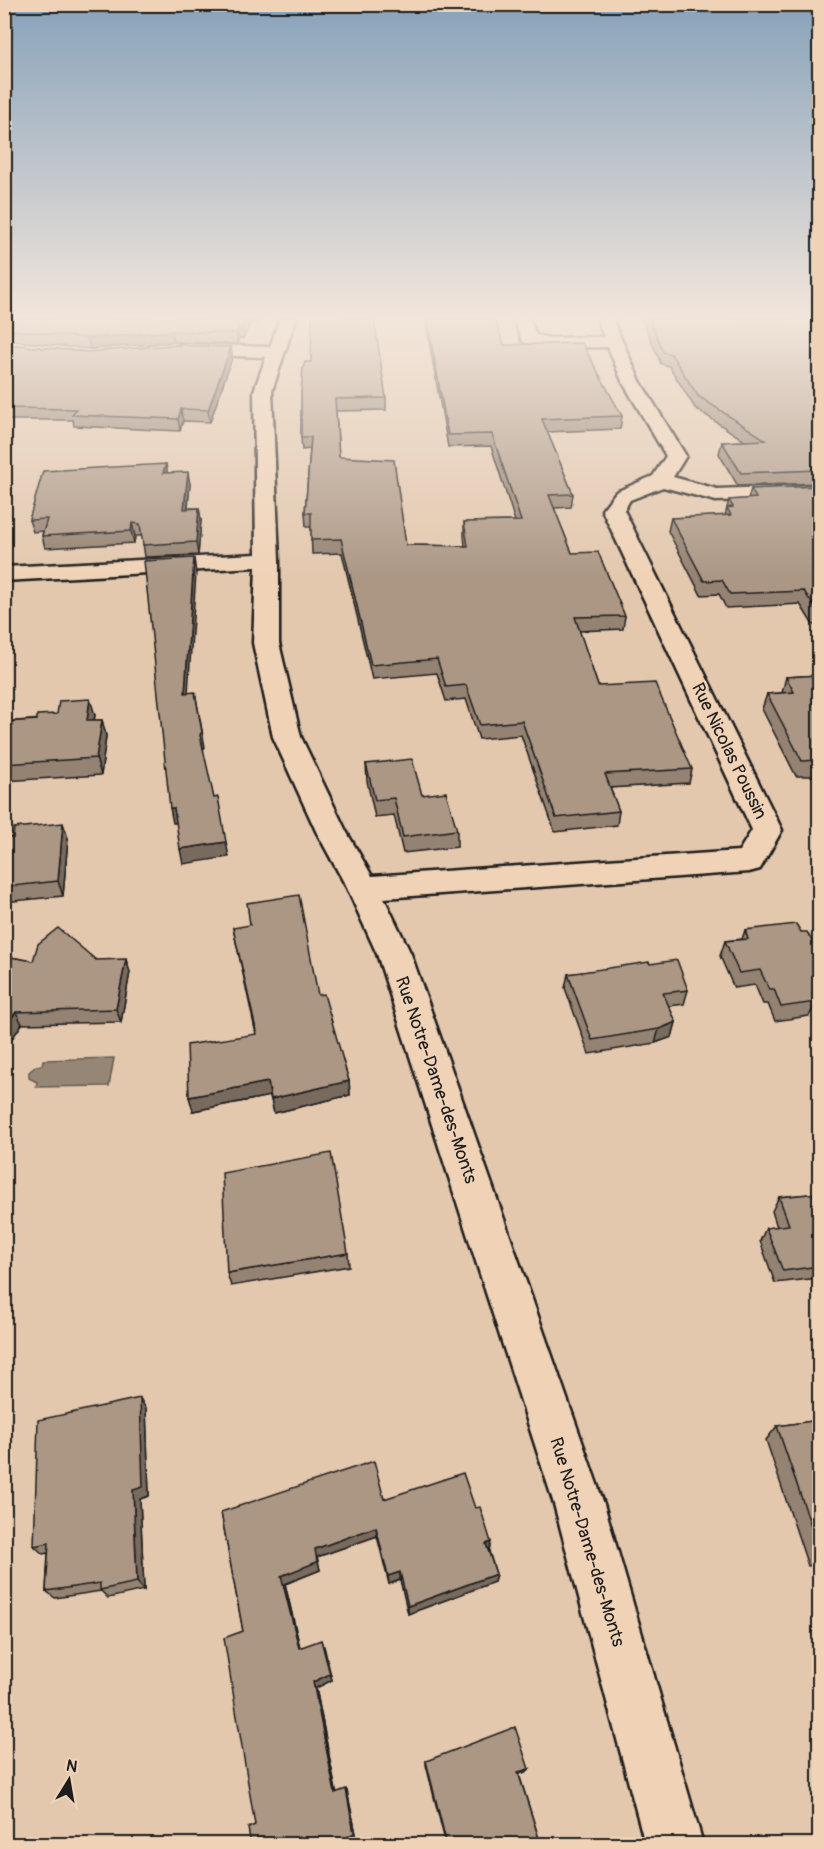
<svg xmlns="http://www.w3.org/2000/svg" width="824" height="1849" font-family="Pangolin,sans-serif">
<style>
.water{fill:#968675;stroke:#655c51;stroke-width:1.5}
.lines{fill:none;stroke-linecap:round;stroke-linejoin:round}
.minor-casing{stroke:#1c1c1c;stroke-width:5}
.minor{fill:#f0d3b7;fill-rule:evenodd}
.wall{fill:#948272;stroke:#1c1c1c;stroke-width:1.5}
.shaded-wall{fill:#786a5d;stroke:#1c1c1c;stroke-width:1.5}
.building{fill:#ac9785;stroke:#1c1c1c;stroke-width:1.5}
.labels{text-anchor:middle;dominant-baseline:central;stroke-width:5;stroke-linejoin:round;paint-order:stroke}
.street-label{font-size:18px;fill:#1c1c1c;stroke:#f0d3b7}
</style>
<rect width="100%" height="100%" fill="#e3c8ae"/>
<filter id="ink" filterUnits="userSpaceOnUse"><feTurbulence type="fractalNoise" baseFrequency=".0167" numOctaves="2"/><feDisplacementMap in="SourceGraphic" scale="12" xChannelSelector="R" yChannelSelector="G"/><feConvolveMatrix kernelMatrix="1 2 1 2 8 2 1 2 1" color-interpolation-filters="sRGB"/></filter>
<g filter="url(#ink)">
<path class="water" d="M114,1058l-5,28 -73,1 1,-5 -8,-4v-6l7,-6 6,-1 1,-5z"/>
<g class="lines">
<g class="minor-casing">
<path id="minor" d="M280,318h16l-24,73 7,169v83l22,94 45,94 26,45 367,-25 13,-21 -150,-320 14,-18 37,-16 13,-20 -44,-75 -14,-34 -59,1 -26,-6 -10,-24h16l7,17 13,3 55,-1 -6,-14 1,-5h16l-1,5 26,58 46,75 -13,21 44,12 103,-4v12l-104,4 -53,-14 -33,13 -6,10 158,320 -22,39 -11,3 -365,26 27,56 193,550 99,340h-58l-91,-340 -177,-550 -30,-66 -31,-57 -43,-94 -20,-94 3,-76 -252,14v-14l252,-13 -2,-163 12,-34 -81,-3 -6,-1 -3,-4 3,-4 6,-1 85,3z"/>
</g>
<use href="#minor" class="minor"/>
</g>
<g class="wall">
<path d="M4,318h256l-2,5h-7l-8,15h-4l-2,6 -63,-2 -84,7 -86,-9z"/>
<path d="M425,318h69l10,27 118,71 -2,13 -73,3 26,62 -2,13 -17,1 18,45 53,63 -2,13 -44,2 19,55 94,83 -3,14 -79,5 9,23 -2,14 -62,7 -34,-97 -42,4 -13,-40 -20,2 -9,-28 -65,6 -30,-126 -30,1 -1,-27h-5l-1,-14 5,-64 -8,1 -1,-13 10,-75 75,36v12l-50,1 3,46 67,88 59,1 -1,-11v-13l51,-1 -24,-75 -43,1z"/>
<path d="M642,318h174l3,3v162l-81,3 -19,-32 3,-12 23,-1 -50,-33 -26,-42 -8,-2z"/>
<path d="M4,344l83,8 144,-5 1,11 -22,64 -27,-1 -3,10 -106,-5 -1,-6h-65l-2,-6h-2z"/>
<path d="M166,464l1,9 23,11 -2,24h11l2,12 -3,35 -53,2 -3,-21h-7l-1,7 -89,5 -3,-12 1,-5 -10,1 -4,-12z"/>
<path d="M819,486v141l-1,-2h-5l-13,-21 -74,4 -7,-14 -18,1 -33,-64 3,-13 54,-2 4,-16 19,-1 3,-10z"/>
<path d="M819,675v101h-23l-34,-67 5,-15 15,-1 4,-16z"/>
<path d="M95,715l-1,5h8l4,16 -5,39 -97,6v-59z"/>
<path d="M366,764l56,31 35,35v17l-54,6 -9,-38 -19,2 -8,-36z"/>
<path d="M4,836l9,2h55l-5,58 -59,6z"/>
<path d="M233,928l85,67 31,86 1,14 -76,18 -4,-17 -77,15 63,-77z"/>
<path d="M745,930l56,2 18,22v53h-5l-5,9 -34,5 -7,-17h-5l-8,-19 -21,3 -14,-32 5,-15 17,-2z"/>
<path d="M4,956l29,5 63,-1 34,12 -9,50 -99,2 -18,26z"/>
<path d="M650,964l38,26 -4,14 -15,2 7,16 -4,15 -17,6 -66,11 -24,-66 3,-14z"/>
<path d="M819,1193v85l-44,5 -15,-42 6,-13 11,-1 -5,-16 7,-14z"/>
<path d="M348,1253l1,13 -118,20 -4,-13z"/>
<path d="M146,1409l3,87 -9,3 4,91 -36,8 -7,-7 -46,7 -9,-7 2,-38 -5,1 -9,-8z"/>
<path d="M819,1420v144l-11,2 -42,-126 11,-14z"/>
<path d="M384,1499l105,52 7,23 -2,8 -86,32 -8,-34 -11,4 -12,-48 -60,21 3,13 -35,14 15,63 24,-1 8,34 -16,8 20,104 11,-1 9,43 -9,6 -92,-15 -12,-194 -22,-119z"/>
<path d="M426,1761l103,8 -3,3 -7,2 22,71h-95l-20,-80z"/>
</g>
<g class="shaded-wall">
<path d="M247,318h4v5l-8,15 -1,-11z"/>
<path d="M238,327l1,11 -2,6 -1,-11z"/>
<path d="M172,331l2,11 -84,7 -2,-11z"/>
<path d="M231,347l1,11 -22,64 -2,-12z"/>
<path d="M181,409l2,12 -3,10 -2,-12z"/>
<path d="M166,464l2,12 -5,-3z"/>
<path d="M188,472l2,12 -4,37 -2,-12z"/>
<path d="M199,508l2,12 -3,35 -2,-13z"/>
<path d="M132,523l3,13 -1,7 -3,-12z"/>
<path d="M194,558l2,15 -9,135 -2,-15z"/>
<path d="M195,692l10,55 -2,3 -3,-15z"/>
<path d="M90,699l5,16 -4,22 -4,-17z"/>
<path d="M102,720l4,16 -5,39 -5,-17z"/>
<path d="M170,808h4l3,15h-4z"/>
<path d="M63,823l5,15 -5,58 -5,-15z"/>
<path d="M226,842l3,15 -46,7 -3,-15z"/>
<path d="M126,959l4,13 -9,50 -5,-13z"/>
<path d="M16,1012l6,12 -18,26v-22z"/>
<path d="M676,1022l-4,15 -17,6 4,-14z"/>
<path d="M349,1081l1,14 -76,18 -3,-14z"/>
<path d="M268,1082l2,14 -77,15 -4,-14z"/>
<path d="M140,1398l6,11 3,87 -9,3 4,91 -7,-8 -4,-92z"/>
<path d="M376,1527l1,9 -60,21 3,13 -35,14 16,70 -2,-6 -18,-72 34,-27z"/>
<path d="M491,1542l-2,9 -3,-7z"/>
<path d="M400,1572v8l-11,4 -1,-8z"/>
<path d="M496,1574l-2,8 -86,32v-8z"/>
<path d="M321,1640l11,40 -16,8 21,108 -2,-3 -22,-111z"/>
<path d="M529,1769l-3,3 -11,3 3,-3z"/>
<path d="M346,1789l1,2 9,43 -9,6 1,5h-1l-1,-7z"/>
</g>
<g class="building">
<path d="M4,318h243l-5,9h-4l-2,6 -64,-2 -84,7 -84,-9z"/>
<path d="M312,318h62l12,80 -51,1 4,58 55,3 12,85 62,1 -4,-24 57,-1 -29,-87 -44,1 -21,-117h67l10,27 78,-2 40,73 -80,3 31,75 -24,1 23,58 26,-1 27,64 -50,1 23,69 57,-3 37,86 -87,5 14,37 -63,7 -34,-97 -42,4 -14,-40 -20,2 -9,-28 -66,6 -30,-126 -30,1v-27h-6l6,-76h-10v-45l2,-24 2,-6h6z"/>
<path d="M649,318h167l3,3v108h-4l4,6v35l-78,3 -19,-31 44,-2 -68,-44 -27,-42 -8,-2z"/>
<path d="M4,344l83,8 85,-7 59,2 -23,63 -27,-1 -3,10 -106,-4 4,-6 -71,-1 3,-5 -4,-1z"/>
<path d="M166,464l-3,9 25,-1 -4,37 15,-1 -3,34 -53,3 -3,-21 -8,-1 -1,8 -89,5 5,-17 -18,1 14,-49z"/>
<path d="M819,486v125h-2l-13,-20 -74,3 -8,-14 -18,1 -33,-63 60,-3 -4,-7 6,-1 -4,-7 27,-2 -5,-9z"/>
<path d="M194,558l-9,135 10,-1 7,40 -2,3 14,63 4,-1 8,45 -46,7 -6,-41h-4l-26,-247z"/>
<path d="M819,675v85l-17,1 -35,-67 27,-2 -8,-15z"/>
<path d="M90,699l-3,21h15l-6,38 -92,6v-42l33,-2v-5l20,-1 2,-13z"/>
<path d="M412,759l10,36 24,-3 11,38 -54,7 -9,-39 -19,2 -9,-36z"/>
<path d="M63,823l-5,58 -54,6v-51l9,2 1,-10z"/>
<path d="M299,895l19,100 6,-1 25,87 -78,18 -3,-17 -79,15 -2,-52 70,-11 -24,-106 17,-3 -3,-22z"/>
<path d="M796,924l5,8h6l12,22v38l-7,1 4,9 -35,5 -7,-18h-5l-9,-19 -21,3 -14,-32 23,-2 -3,-9z"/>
<path d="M58,928l38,32 30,-1 -10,50 -100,3 -12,16v-72l29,5 5,-17z"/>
<path d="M677,960l11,30 -25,3 13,29 -17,7 -67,11 -24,-66 81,-12 1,2z"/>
<path d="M331,1153l17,100 -121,20 -5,-100z"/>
<path d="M819,1193v73l-36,5 -17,-43 23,-3 -10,-28z"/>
<path d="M140,1398l3,89 -10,3 4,92 -37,8v-7l-54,8 3,-48 -15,3 4,-126z"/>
<path d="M819,1420v129l-42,-123z"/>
<path d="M374,1461l10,38 79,-26 12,35 5,-1 11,35 -5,2 10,30 -88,32 -8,-34 -12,4 -12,-49 -61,22 2,13 -36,14 18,72 22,-8 9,34 -17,8 22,111 11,-4 8,44 -8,5 1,7h-96l-3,-17 7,-3 -31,-187 19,-7 -22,-119z"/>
<path d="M515,1727l14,42 -11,3 23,73h-94l-21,-84z"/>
</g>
</g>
<linearGradient id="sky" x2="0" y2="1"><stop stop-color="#87a2ba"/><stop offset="0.55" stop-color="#f2e6db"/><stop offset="1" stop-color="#f2e6db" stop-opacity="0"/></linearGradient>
<rect width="824" height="577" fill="url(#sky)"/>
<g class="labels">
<g class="street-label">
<text transform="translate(729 751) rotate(64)">Rue Nicolas Poussin</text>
<text transform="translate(436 1080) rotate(71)">Rue Notre-Dame-des-Monts</text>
<text transform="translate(587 1542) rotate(73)">Rue Notre-Dame-des-Monts</text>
</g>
</g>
<rect width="824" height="1849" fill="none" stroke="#f0d3b7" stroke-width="24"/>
<rect x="12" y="12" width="800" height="1825" fill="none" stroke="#1c1c1c" stroke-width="2" filter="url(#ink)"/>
<g transform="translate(69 1780) rotate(11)" stroke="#f0d3b7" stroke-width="4.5" paint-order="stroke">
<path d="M0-4.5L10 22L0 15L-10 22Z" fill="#1c1c1c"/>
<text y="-9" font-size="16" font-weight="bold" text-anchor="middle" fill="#1c1c1c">N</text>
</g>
</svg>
